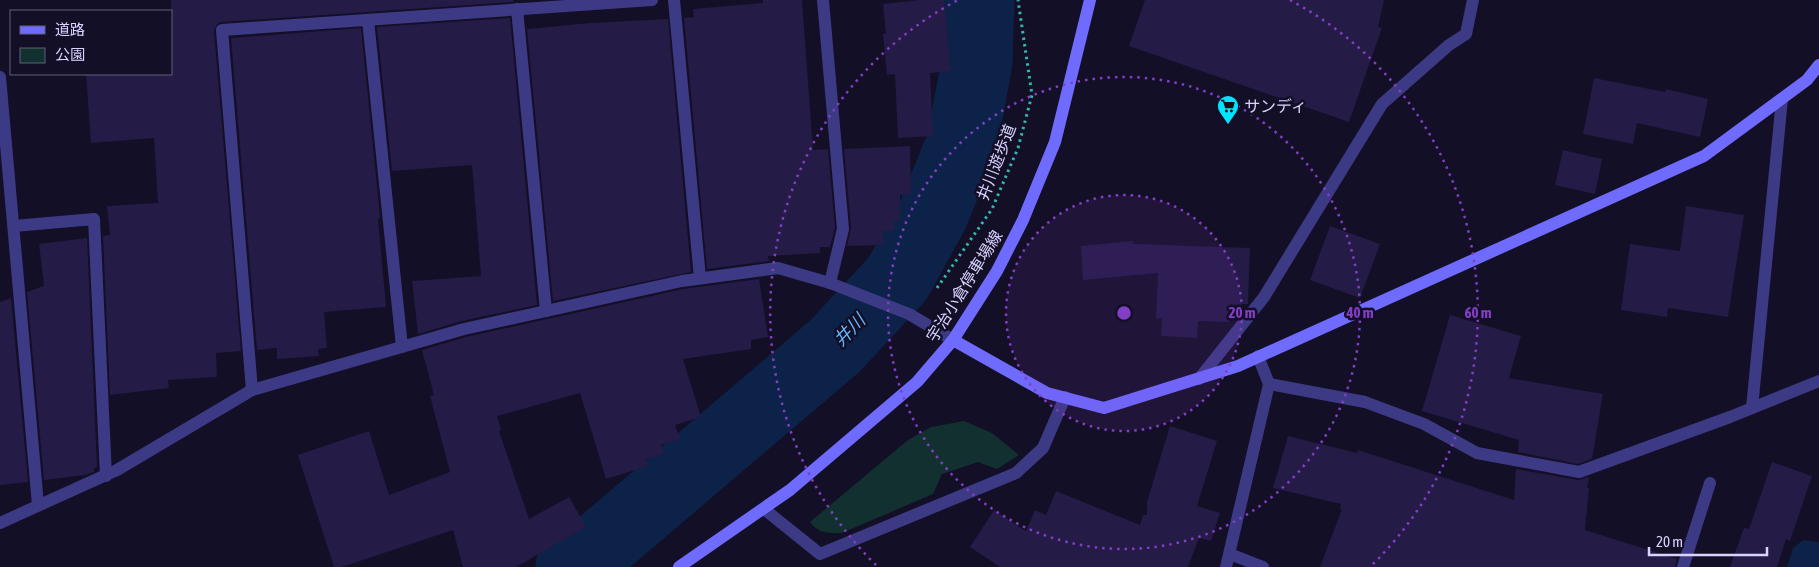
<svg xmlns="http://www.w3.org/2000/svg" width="1819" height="567" font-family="'Asap Condensed','Noto Sans JP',sans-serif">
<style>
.green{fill:#12302f}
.water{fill:#0c2248}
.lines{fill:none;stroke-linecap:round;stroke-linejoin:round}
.river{stroke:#0c2248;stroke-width:71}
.building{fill:#241b47}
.path{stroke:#2fb8b0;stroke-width:3;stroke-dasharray:2.5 4;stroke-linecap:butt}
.lane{stroke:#3d3a85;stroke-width:12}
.street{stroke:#3d3a85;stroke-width:12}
.secondary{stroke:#6f6bff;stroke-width:12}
.ring{fill:none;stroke:#843dc5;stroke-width:2.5;stroke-dasharray:2.5 5}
.labels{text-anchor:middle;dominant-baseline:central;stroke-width:5;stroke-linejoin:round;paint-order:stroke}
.poi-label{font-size:16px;fill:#d9d4ff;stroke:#130f26;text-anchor:start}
.street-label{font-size:16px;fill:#d9d4ff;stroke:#130f26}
.water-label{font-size:18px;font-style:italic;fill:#62b6ff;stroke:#130f26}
.centre{fill:#843dc5;stroke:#130f26;stroke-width:2.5}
.ring-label{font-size:15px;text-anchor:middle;font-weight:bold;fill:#843dc5;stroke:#130f26;stroke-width:5;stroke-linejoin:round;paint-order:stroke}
</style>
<rect width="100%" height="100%" fill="#130f26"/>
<path class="green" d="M964,421l28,12 27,22 -22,14 -19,-7 -36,12 -9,20 -91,39c-14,0 -23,1 -32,-11l98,-82 23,-13z"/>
<path class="water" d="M1803,540l16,2v25h-32l6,-19z"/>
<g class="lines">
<path class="river" d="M571,567l8,-3 256,-218 63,-68 35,-64 29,-71 15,-81 2,-62"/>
</g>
<g class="building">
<path d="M171,0h342v2l-292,20 -4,2 -3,7 27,320 -25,2 1,24 -49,3 1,8 -59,7 -7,-159 7,-1 -3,-29 51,-3 -4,-65 -63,5 -5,-69h85z"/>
<path d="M763,0h39l11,150 15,-1 7,79 -5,19h-10v6l-52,3 1,5 -62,8 -23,-251 10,-1 -1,-8 70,-6z"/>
<path d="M919,0h25l7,71 -21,2 3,63 -35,2 -3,-64 -8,1 -4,-41h3l-3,-30z"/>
<path d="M1145,0h239l-6,27 4,1 -33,94 -220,-76z"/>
<path d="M510,18l27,287 -75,16 -44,13 -6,-53 69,-5 -9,-111 -80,6 -15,-144z"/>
<path d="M668,19l23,253 -138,29 -26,-272 63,-6z"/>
<path d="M361,28l17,168 2,22 -2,1 8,88 -62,5 3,36 -9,1 1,7 -42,3v-11l-20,2 -26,-312z"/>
<path d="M1594,78l71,14 1,-3 42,10 -8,38 -63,-14 -4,21 -50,-10z"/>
<path d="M910,146l1,48 -11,1v26h-6v9l-11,1v14l-36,1 4,-18 -7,-79z"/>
<path d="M1563,150l39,9 -7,35 -40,-9z"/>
<path d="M1686,206l58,9 -16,102 -60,-9 -1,9 -46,-7 9,-66 50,7z"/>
<path d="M1330,226l50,18 -20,54 -50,-18z"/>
<path d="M87,238l10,229 -3,1v4l-9,3 -41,5 -17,-188 17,-6 -5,-42z"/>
<path d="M1133,241v3l117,4 -2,56 -17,1 -2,17 -31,-1 -1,17 -36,-2 1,-18 -6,1 2,-46 -75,7 -2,-34z"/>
<path d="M759,279l9,58 -17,3v9l-68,10 18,58 -26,8 5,14 -19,6 3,9 -18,5 2,7 -42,13 -26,-86 -83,23 4,14 -2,1 30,88 40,-22 17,30 -70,40h-53l-10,-37 -111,37h-8l-36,-112 71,-24 20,64 61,-23 -20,-76 4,-1 -12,-45 44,-13 217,-48z"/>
<path d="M11,298l17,184 -28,3v-183z"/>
<path d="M1450,315l71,21 -12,42 94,16 -11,65 -14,5 -60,-12 1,-12 -97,-29z"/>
<path d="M1170,426l47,15 -20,65 23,7 -9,28 -12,-3 -11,29h-188l-30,-20 24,-37 32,21 9,-21 11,5 10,-24 84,34 3,-10h4v-13z"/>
<path d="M1288,436l69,17 1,-3 156,50 2,-31 62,11 11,-3 -2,11h2l-4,42 92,29 -2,8h-355l22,-58h-2l1,-5 -68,-16z"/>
<path d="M1772,462l40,14 -22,65 -4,-2 -9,28h-47l14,-39 5,1z"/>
</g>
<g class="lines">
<path class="path" d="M937,288l55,-79 26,-61 14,-53 -14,-95"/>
<g class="lane">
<path d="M674,0l26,278"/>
<path d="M517,9l29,302"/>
<path d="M368,20l34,327"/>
<path d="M14,226l80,-7 12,257"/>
<path d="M1269,384l96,18 59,22 53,29 102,19 151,-55 89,-36"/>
<path d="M252,390l-30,-360 430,-30"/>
</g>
<g class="street">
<path d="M823,0l20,229 -13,54"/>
<path d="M0,77l38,428"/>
<path d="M1199,379l65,-82 118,-193 67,-59 17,-11 7,-34"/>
<path d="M1752,408l30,-309"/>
<path d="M764,509l56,45 196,-81 27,-25 22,-51"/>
<path d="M0,523l117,-53 135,-80 212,-61 218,-48 96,-13 52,15 79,31 44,26"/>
<path d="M1230,554l33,13"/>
<path d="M1226,567l43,-183 -11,-28"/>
<path d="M1683,567l27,-84"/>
</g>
<g class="secondary">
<path d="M953,340l94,53 57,15 134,-42 466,-210 103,-76 12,-15"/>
<path d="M679,567l111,-77 127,-108 36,-42 44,-69 26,-51 32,-78 35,-142"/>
</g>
</g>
<circle cx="1124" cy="313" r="118" fill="#843dc5" fill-opacity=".12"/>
<g class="ring">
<circle cx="1124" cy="313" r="118"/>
<circle cx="1124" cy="313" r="236"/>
<path d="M876 565A354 354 0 0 1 958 0M1290 0A354 354 0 0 1 1372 565"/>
</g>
<defs>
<g id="supermarket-pin" transform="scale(1.125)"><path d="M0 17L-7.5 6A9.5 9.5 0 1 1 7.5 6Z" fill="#00e5ff" stroke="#130f26"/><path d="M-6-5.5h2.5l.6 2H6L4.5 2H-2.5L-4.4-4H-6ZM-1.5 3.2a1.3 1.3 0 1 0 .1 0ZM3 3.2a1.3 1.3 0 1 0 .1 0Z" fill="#111"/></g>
</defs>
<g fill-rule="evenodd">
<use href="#supermarket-pin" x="1228" y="106"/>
</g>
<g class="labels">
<g class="poi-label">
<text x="1244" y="106">サンディ</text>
</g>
<g class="street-label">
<text transform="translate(996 162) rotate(-69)">井川遊歩道</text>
<text transform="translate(964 286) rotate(-58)">宇治小倉停車場線</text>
</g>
<g class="water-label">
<text transform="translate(849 330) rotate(-46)">井川</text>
</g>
</g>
<circle cx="1124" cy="313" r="8" class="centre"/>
<g class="ring-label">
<text x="1242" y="318">20 m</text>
<text x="1360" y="318">40 m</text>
<text x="1478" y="318">60 m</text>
</g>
<rect x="10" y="10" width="162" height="65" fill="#130f26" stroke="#625e7d"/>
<rect x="20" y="26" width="25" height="8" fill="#6f6bff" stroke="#625e7d"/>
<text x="55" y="35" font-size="15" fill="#d9d4ff">道路</text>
<rect x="20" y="48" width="25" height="15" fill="#12302f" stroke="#625e7d"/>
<text x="55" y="60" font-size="15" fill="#d9d4ff">公園</text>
<path d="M1649 547v8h118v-8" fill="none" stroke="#d9d4ff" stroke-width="2.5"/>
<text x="1656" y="547" font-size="15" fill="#d9d4ff" stroke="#130f26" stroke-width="4" paint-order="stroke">20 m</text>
</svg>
